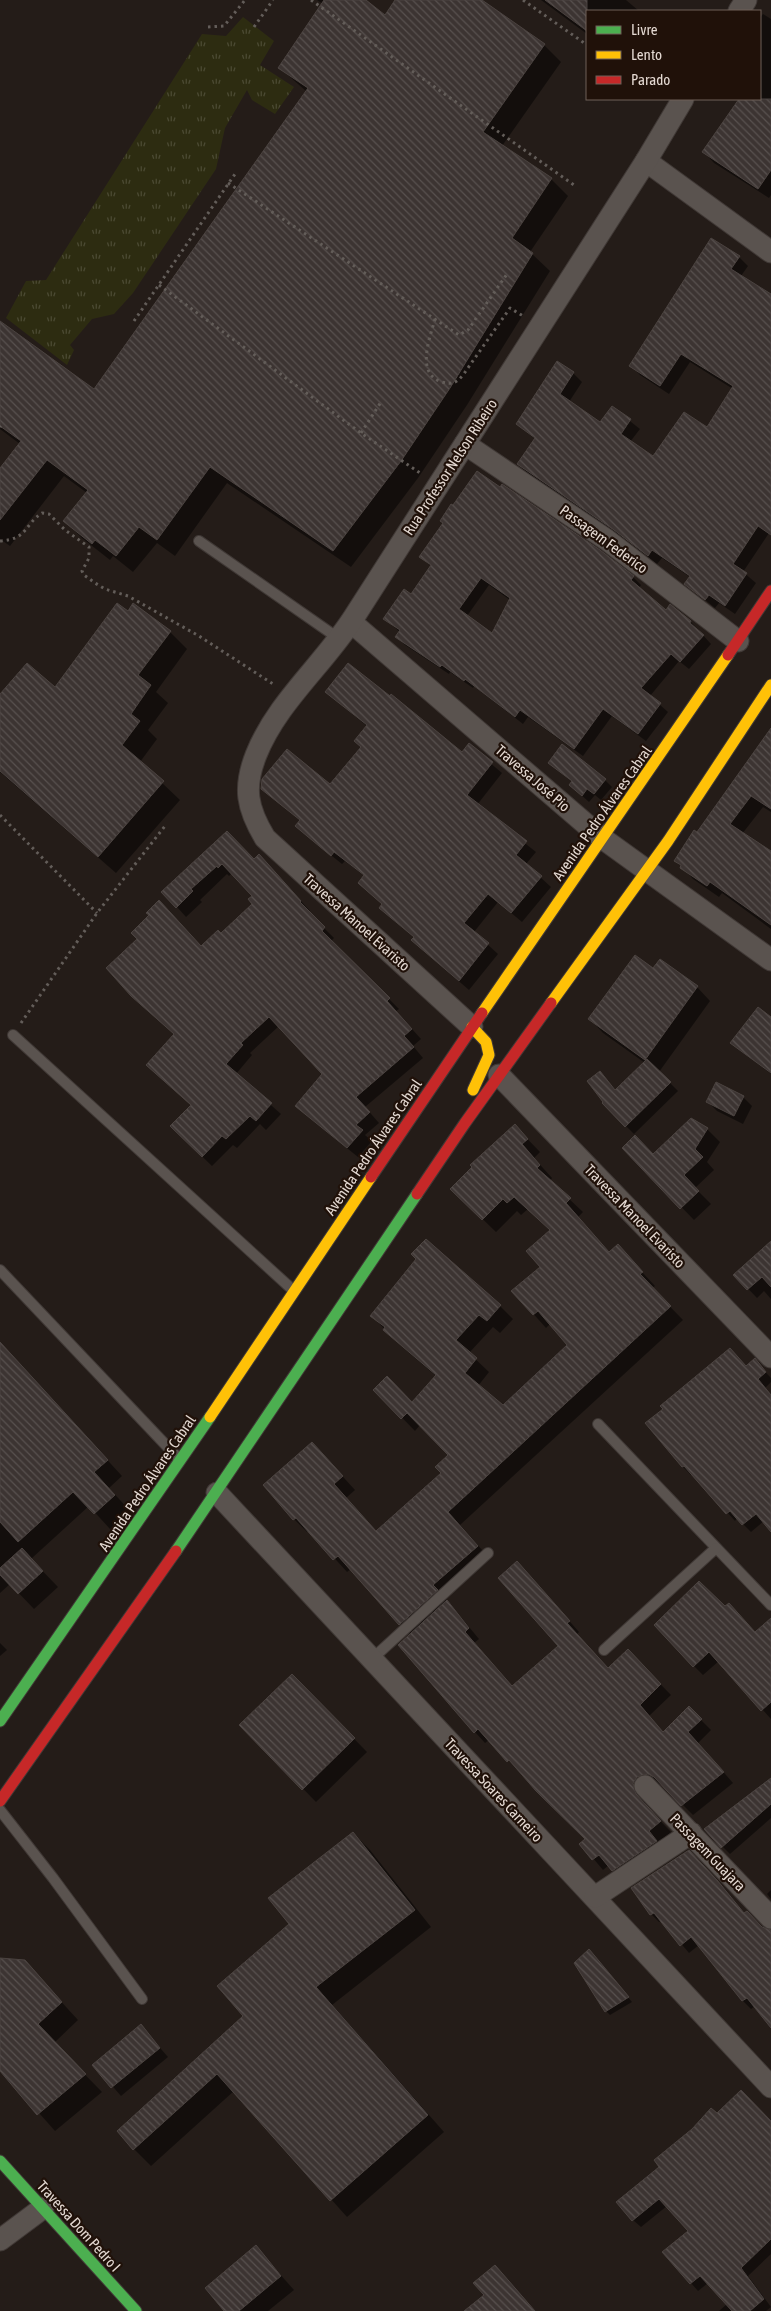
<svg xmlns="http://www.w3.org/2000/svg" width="771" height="2311" font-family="'Asap Condensed',sans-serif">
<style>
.park{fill:url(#park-tufts)}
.shadow{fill:#0007;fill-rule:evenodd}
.building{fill:url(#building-back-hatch);stroke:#4b4340;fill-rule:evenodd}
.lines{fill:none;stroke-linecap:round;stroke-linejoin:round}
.lane-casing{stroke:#403936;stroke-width:12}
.street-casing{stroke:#403936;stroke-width:23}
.fast-casing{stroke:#403936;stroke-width:13}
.slow-casing{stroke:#403936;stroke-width:13}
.jam-casing{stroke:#403936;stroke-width:13}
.path{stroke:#635d59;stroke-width:3;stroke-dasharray:2.5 4;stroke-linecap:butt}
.lane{stroke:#5a534f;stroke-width:10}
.street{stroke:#5a534f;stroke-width:21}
.fast{stroke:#4caf50;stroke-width:11}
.slow{stroke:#ffc107;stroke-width:11}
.jam{stroke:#c62828;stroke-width:11}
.labels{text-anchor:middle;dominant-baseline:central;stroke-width:4.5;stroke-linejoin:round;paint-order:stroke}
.street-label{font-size:15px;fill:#e4d9d2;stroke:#201109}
</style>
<defs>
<pattern id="park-tufts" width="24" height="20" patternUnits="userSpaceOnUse" patternTransform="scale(1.25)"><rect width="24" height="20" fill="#2d2c11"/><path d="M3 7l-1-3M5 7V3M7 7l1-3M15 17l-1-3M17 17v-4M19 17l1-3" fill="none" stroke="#4b4a33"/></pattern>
<pattern id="building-back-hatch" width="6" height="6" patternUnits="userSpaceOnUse" patternTransform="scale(1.25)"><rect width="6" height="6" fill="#3c3432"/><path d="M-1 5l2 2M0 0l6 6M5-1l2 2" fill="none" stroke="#58514f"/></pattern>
</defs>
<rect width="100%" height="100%" fill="#241c18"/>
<path class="park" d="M243,17l31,24 -14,24 34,22 -19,27 -23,-14 -5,-10 -22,38 -9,41 -83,124 -19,21 -22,5 -22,26 4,5 -7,15 -61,-47 20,-37 20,-1 156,-246 24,2z"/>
<g class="shadow">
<path d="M317,0h46l22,17 12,-17h83l64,45 17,17 -59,84 49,33 17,17 -38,56 20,19 -83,134 -49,73 -67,89 -124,-84 -52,73 -18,-13 -24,29 -20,-16 -3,4 -28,-22 -17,-17 22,-28 -23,-17 -54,70 -10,-7v-69l20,-26 -20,-15v-107l94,68 213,-298 -27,-24 43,-64z"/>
<path d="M541,0h85l13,11h-52v23z"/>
<path d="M763,14l8,5v176l-2,3 -55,-35 -10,-11 36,-53h20v-81z"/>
<path d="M739,257l9,9 -7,10 30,19v235l-28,42 13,11 -21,31 -16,-11 -4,5 -29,-24 4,-7 -28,-19 -5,6 -32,-25 -98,-66 -9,-9 17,-25 -18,-15 56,-51 9,9 -13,20 31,22 12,-17 28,22 -10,13 23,15 54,-28 26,-40 -43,-27 -21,32 -29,-19 -9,-10z"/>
<path d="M421,557l212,20 8,8 -2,3 28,23 24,11 20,22 -22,25 -10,-8 -29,35 18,16 -22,29 -34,-25 -29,40 -55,-39 -5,7 -49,-38 -1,2 -23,-16 -1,2 -44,-29 -8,-9 3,-4 -16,-14 27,-22 21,-29zM489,585l21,15 -17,35 -26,-19z"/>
<path d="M128,612l42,20 17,17 -31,43 12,11 -20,27 9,9 -17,23 40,38 -64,73 -116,-101v-76l55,-7z"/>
<path d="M326,692l136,61 7,-8 33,28 -25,32 59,47 -10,12 25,23 -29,35 -24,-20 -24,30 24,22 -29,36 -46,-40 -10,-10 2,-2 -34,-30 3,-3 -19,-29 -20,-15 -3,3 -35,-28 -6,-15 -39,-33 68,-2 32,-38 -7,-7 12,-15z"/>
<path d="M771,728v84l-8,-5 -21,27 29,19v76l-49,-36 -3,4 -26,-18 -17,-19 60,-79 -1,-2z"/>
<path d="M549,763l56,17 7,7 -11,13 -6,-5 -6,7 -19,-17 3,-3z"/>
<path d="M227,832l27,29 15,5 41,45 -1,2 25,25 -3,3 68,68 -3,2 25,28 -8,7 10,12 -58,49 14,16 -14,12 7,6 -14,16 -51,-41 17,-42 -45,-48 -29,27 2,2 -16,19 45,40 -15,16 -6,-6 -23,24 -4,-3 -21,21 -31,-30 11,-30 -17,-71 -36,-95 63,7 19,-12 33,-31 -1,-8 -21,-23 -3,3 -2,-2 -27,26 2,2 -16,15 -9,-10z"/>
<path d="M654,970l43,17 13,14 -51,71 19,19 -44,43 -31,-31 -3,-31 16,19 29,-28 -42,-30 -13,-14z"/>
<path d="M771,1018v56l-39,-31z"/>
<path d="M743,1097l9,9 -9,18 -26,-13 -9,-9z"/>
<path d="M691,1119l16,10 13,13 -13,20 7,8 -19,18 16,16 -17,16 -70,-72 29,7z"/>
<path d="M515,1126l25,26 -6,6 18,20 -2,3 33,31 -5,5 32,36 8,-7 37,40 -3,2 31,32 -223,205 30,34 -45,39 34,41 -5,4 38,44 47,-41 -31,-72 51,58 -2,2 31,36 20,-19 43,44 -22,21 15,17 25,-25 22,22 -13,13 35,40 -40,32 -29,-29 -5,-2 -12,3 -4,7 3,12 25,26 -12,10 -36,38 -14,-15 -6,5 -22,-26 6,-5 -98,-99 -4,3 -10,-11 -37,-40 2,-2 -29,-55 -60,-66 -4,3 -38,-42 -2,2 -13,-13 31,-62 30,33 -9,8 30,34 67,-59 7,-18 -30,-30 -5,6 -40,-41 38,14 23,-28 -38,-33 -26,-27 128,-10 13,13 -13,14 -7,-6 -24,26 20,19 -11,14 25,21 66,-62 -19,-21 -4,4 -33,-37 28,-24 10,-37 -23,-21 -7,6 -4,-4 -21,21 -31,-30z"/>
<path d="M771,1244v55l-7,-8 -7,7 -22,-23z"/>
<path d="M0,1343l122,133 -13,12 21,23 -20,18 -21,-23 -58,53 27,28 -24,22 -24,-25 -10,9z"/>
<path d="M755,1361l16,17v4l-6,6 6,7v135l-7,-9 -13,11 -14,-14 -2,3 -43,-48 -1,2 -8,-8 63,-100z"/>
<path d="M699,1583l56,50 16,-14v100l-52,-58 -16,14 -9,-9z"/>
<path d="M0,1643l7,7 -7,6z"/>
<path d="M292,1675l75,77 -51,50 -75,-77z"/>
<path d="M771,1784v34l-41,36 -24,-24z"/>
<path d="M353,1833l17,17 61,77 -99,78 112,127 -97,85 -113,-126 -83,75 -17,-17 111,-133 46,-92z"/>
<path d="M688,1851l37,38 20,25 2,-1 20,18 4,-1v96l-16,-20 -4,3 -8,-8 -44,-56 -10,8 -27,-32 -3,1 -8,-8 -19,-25z"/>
<path d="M771,1890v9l-4,-5z"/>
<path d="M593,1955l39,47 -22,13 -4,-4z"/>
<path d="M0,1959l24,2 54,59 -24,23 48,49 -47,39 -55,-62z"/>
<path d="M141,2026l27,31 -47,39 -27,-31z"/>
<path d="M717,2115l54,9v130l-23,22 23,31 -5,4h-47l8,-7 -19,-21 -10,8 -7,-8 -1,-52 -23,-25 -26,21 -8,-7 28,-53z"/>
<path d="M256,2247l38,43 -26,21h-42z"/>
</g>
<g class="building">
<path d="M324,0h42l19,15 10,-15h87l63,44 -62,88 69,46 -40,60 21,15 -83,135 -49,73 -68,90 -123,-84 -53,73 -18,-13 -23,29 -21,-16 -3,4 -29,-23 25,-31 -41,-30 -47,60v-52l21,-27 -21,-15v-105l94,68 214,-301 -30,-20z"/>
<path d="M545,0h42v31z"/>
<path d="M739,99h32v71l-13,19 -56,-37z"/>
<path d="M711,238l29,18 -9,13 40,25v241l-13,-9 -25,38 14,9 -22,33 -16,-11 -4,5 -21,-16 6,-8 -38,-26 -4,6 -34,-26 -97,-66 18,-26 -19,-14 41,-63 17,11 -14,22 40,28 12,-16 19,13 -10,15 32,22 31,-44 23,15 26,-41 -52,-32 -21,32 -31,-20z"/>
<path d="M477,471l23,16 2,-3 98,66 34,26 -3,4 35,30 4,-6 21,17 -1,2 14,12 -24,27 -9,-8 -30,34 20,15 -23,31 -35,-25 -29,40 -54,-39 -5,7 -50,-38 -1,2 -22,-16 -2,2 -45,-30 5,-7 -17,-11 21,-30 7,5 20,-29 -12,-8 24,-34 -3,-2 11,-17 2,1zM481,578l29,20 -18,35 -33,-24z"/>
<path d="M117,603l11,8 5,-8 38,28 -33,44 13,10 -20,29 9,7 -18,24 42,36 -66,76 -98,-86v-77l27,-31 28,24z"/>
<path d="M348,663l42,33 1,-2 71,58 7,-9 24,19 -26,33 60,46 -11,14 26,21 -31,37 -23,-19 -24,29 25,20 -30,38 -48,-41 3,-3 -35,-29 3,-4 -24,-21 6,-8 -30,-23 -3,4 -36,-30 5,-6 -39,-31 1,-10 25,-30 43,35 31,-37 -7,-6 13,-16 -42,-33z"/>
<path d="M771,728v81l-20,-13 -21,28 41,27v74l-61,-43 -3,4 -27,-18 1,-3 -7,-4 20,-31 3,2z"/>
<path d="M562,744l44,35 -12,15 -7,-5 -5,7 -13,-11 3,-4 -24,-18z"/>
<path d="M227,831l27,28 5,-5 42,47 -1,1 25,25 -3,4 68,67 -3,3 25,28 -8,7 10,11 -58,50 14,15 -14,13 7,5 -16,18 -52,-42 27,-32 -53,-57 -28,26 2,2 -17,19 46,39 -16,18 -6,-5 -24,23 -4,-3 -20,21 -32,-31 21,-21 -45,-40 28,-31 -43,-38 -25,-28 31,-29 -6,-6 18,-18 -3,-2 13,-13 42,46 17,-16 3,3 31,-29 -4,-5 4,-3 -30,-32 -4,4 -1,-2 -26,23 2,2 -17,17 -15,-16z"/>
<path d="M635,955l18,13 7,-9 38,27 -53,74 -57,-41z"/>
<path d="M758,1007l13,10v56l-41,-30z"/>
<path d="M647,1059l24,23 -46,45 -23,-24 1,-1 -16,-21 13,-10 15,19z"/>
<path d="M716,1082l28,14 -10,20 -28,-14z"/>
<path d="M691,1118l17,10 -13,21 8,8 -19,18 15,16 -19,18 -58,-61 13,-13 18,19z"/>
<path d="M515,1124l13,15 -6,5 18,21 -3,3 34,30 -5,5 43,49 9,-8 25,28 -3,2 31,32 -223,206 30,34 -45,39 5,5 -39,35 -61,-69 -5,4 -37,-42 -3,2 -30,-35 49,-43 31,34 -9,8 42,47 65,-58 -6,-6 13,-12 -41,-42 -6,6 -28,-29 14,-14 25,26 24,-27 -53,-45 2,-3 -15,-11 46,-57 -5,-5 15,-15 75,66 -14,16 -8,-6 -23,25 21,18 -12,15 38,32 64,-60 -29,-34 -5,4 -22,-24 29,-24 -14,-16 24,-21 -36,-33 -7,6 -4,-4 -21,21 -32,-31 22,-22 -2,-2z"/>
<path d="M771,1241v46l-9,-10 -15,13 -14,-15z"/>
<path d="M0,1342l108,118 -14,12 21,23 -21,19 -21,-22 -55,50 -18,-20z"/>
<path d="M730,1348l16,18 9,-8 11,14 -8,7 13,16v137l-15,-18 -14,11 -12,-14 -4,3 -42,-48 -2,1 -37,-44 18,-14 -3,-3z"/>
<path d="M22,1548l21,23 -25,23 -18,-19v-7z"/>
<path d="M517,1561l53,60 -3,2 41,45 20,-19 33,35 -21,21 23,27 26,-26 13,13 -14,13 36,40 -43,34 -27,-29 -6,-3 -11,3 -4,6 3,11 25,27 -12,10 8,10 -45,30 -13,-16 -7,5 -13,-16 6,-5 -49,-48 -27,-31 -2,2 -29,-33 -4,4 -76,-88 49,-45 22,28 -4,4 47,54 46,-40 -60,-68z"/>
<path d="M699,1581l26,25 4,-3 26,29 16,-14v84l-10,9 -52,-59 -16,15 -39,-42z"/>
<path d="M292,1674l63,64 -53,52 -63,-65z"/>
<path d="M771,1778v26l-50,44 -17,-19z"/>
<path d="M353,1832l62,78 -99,77 112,128 -98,86 -113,-127 -84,76 -16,-19 126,-115 -26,-30 72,-62 -21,-26z"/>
<path d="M689,1850l28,30 27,33 3,-2 15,16 9,3v98l-24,-30 -5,3 -51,-64 -11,9 -26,-33 -4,2 -19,-27z"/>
<path d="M589,1949l40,48 -24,15 -31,-49z"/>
<path d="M0,1958l25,2 37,42 -24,22 48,50 -49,41 -37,-44z"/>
<path d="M141,2024l19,24 -49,40 -19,-23z"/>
<path d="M741,2090l30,31v118l-30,29 23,31 -14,12h-18l-32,-35 -10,8 -28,-32 26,-21 -29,-32 -27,22 -16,-19 43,-35 -5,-7 38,-31 19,-21 6,5z"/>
<path d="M256,2245l25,31 -42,35h-15l-19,-23z"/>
<path d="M495,2265l40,46h-71l20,-16 -11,-12z"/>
</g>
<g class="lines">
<g class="lane-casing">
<g id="lane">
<path d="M199,541l139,97"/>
<path d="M13,1035l281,256"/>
<path d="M0,1270l180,190"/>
<path d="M598,1424l173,181"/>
<path d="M604,1650l112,-102"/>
<path d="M372,1659l116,-106"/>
<path d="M0,1810l53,68 89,121"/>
</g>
</g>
<g class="street-casing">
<g id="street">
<path d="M739,11l7,-11"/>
<path d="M646,161l125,91"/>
<path d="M465,444l142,96 131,101"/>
<path d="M351,622l251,216 169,122"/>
<path d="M472,1027l-207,-189c-18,-30 -22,-50 -9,-83 21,-53 68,-91 98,-138 97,-152 194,-304 292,-456l37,-62"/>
<path d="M499,1075l272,282"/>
<path d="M217,1493l554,594"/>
<path d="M645,1786l126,132"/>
<path d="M595,1897l96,-64"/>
<path d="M0,2240l43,-32"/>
</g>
</g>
<g class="fast-casing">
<g id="fast">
<path d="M176,1551l241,-357"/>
<path d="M0,1721l210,-304"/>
<path d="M0,2161l136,150"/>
</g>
</g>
<g class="slow-casing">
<g id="slow">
<path d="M551,1003l117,-162 103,-156"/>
<path d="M482,1013l246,-358"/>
<path d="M472,1027l14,15 3,13 -16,35"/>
<path d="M210,1417l161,-240"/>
</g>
</g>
<g class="jam-casing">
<g id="jam">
<path d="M728,655l43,-64"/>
<path d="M371,1177l111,-164"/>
<path d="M417,1194l48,-71 86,-120"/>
<path d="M0,1801l176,-250"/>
</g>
</g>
<g class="path">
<path d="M311,0l263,185"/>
<path d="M523,0l64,45"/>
<path d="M208,27l16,-1 21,-26"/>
<path d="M254,27l19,-27"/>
<path d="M228,183l231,152 9,-5 39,-56"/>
<path d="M159,285l202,148 59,40"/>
<path d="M435,319c-5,19 -20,55 7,63 10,3 14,1 21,-7l47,-67 13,8"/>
<path d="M134,321l101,-147"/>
<path d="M0,427l1,-1"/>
<path d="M361,433l20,-31"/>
<path d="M0,541c28,-2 24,-16 42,-28l7,1 16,16 24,17v11l-7,13 2,4 11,8 10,6 23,7 71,40 74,48"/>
<path d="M0,815l97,98"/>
<path d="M21,1023l76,-110 68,-87"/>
</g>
<use href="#lane" class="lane"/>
<use href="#street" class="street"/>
<use href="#fast" class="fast"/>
<use href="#slow" class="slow"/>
<use href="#jam" class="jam"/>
</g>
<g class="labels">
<g class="street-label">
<text transform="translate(450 467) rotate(-57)">Rua Professor Nelson Ribeiro</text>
<text transform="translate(604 539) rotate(36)">Passagem Federico</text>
<text transform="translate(533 778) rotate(41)">Travessa José Pio</text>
<text transform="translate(602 813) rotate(-55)">Avenida Pedro Álvares Cabral</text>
<text transform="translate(357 922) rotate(42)">Travessa Manoel Evaristo</text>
<text transform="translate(373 1147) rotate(-56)">Avenida Pedro Álvares Cabral</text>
<text transform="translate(635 1216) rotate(46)">Travessa Manoel Evaristo</text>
<text transform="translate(147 1483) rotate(-56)">Avenida Pedro Álvares Cabral</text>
<text transform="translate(494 1790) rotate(47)">Travessa Soares Carneiro</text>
<text transform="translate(708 1852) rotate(46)">Passagem Guajara</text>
<text transform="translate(79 2226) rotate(48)">Travessa Dom Pedro I</text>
</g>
</g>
<rect x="586" y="10" width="175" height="90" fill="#201109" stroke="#6e6159"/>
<rect x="596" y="26" width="25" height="8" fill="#4caf50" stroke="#6e6159"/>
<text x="631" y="35" font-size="15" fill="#e4d9d2">Livre</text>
<rect x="596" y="51" width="25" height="8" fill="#ffc107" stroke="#6e6159"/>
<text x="631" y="60" font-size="15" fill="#e4d9d2">Lento</text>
<rect x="596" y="76" width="25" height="8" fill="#c62828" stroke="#6e6159"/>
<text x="631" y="85" font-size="15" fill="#e4d9d2">Parado</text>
</svg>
